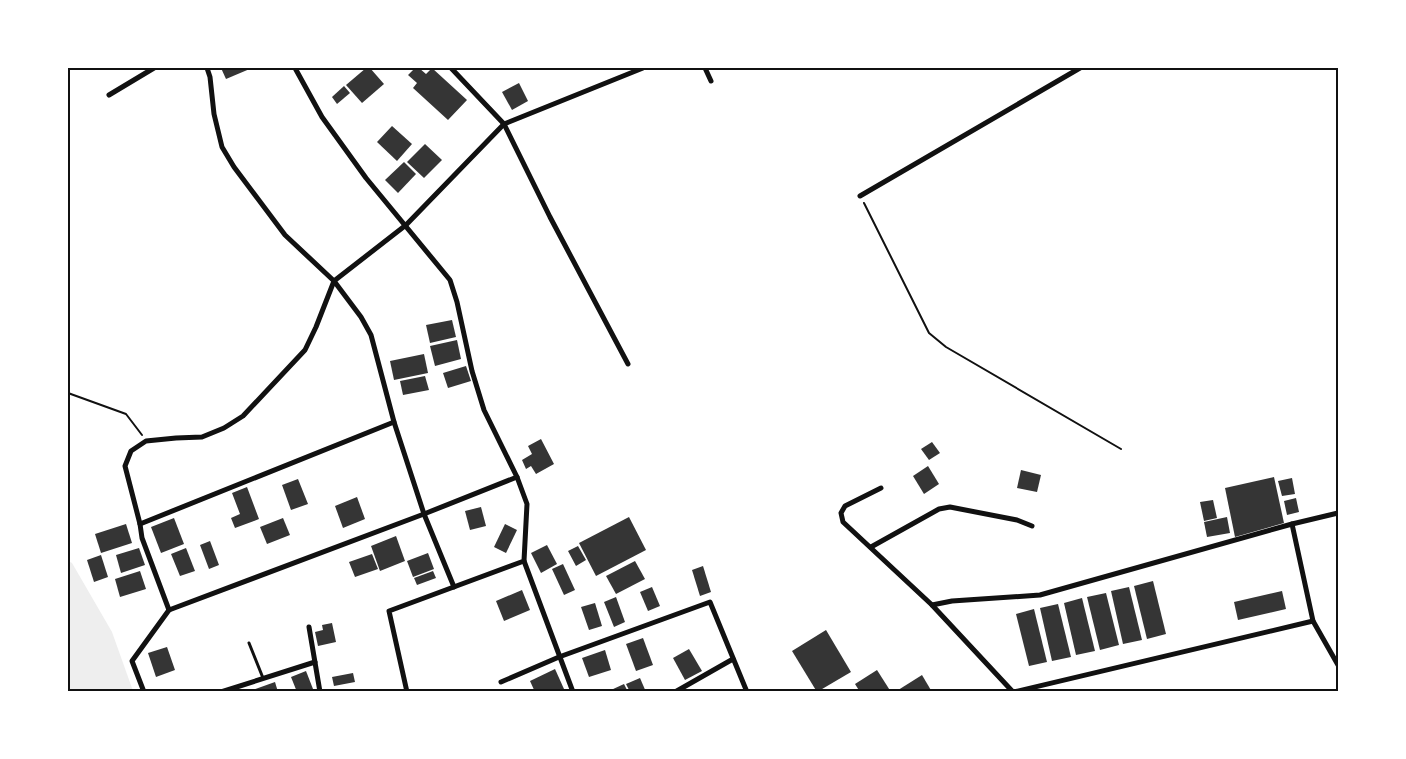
<svg xmlns="http://www.w3.org/2000/svg" width="1406" height="759" font-family="'Public Sans',sans-serif">
<style>
.green{fill:#eee}
.building{fill:#353535}
.lines{fill:none;stroke-linecap:round;stroke-linejoin:round}
.path{stroke:#111;stroke-width:2}
.service{stroke:#111;stroke-width:3}
.minor{stroke:#111;stroke-width:5}
.neatline{fill:none;stroke:#111;stroke-width:2}
</style>
<rect width="100%" height="100%" fill="#fff"/>
<path class="green" d="M68,561l4,2 40,69 21,59h-65z"/>
<g class="building">
<path d="M221,68h31l-26,11z"/>
<path d="M366,68h4l14,16 -22,19 -16,-18z"/>
<path d="M415,68h4l7,6 6,-6 35,32 -19,20 -35,-32 4,-5 -9,-8z"/>
<path d="M519,83l9,18 -16,9 -10,-18z"/>
<path d="M344,86l6,7 -13,11 -5,-7z"/>
<path d="M392,126l20,18 -15,17 -20,-19z"/>
<path d="M425,144l17,16 -18,18 -17,-16z"/>
<path d="M404,162l12,12 -18,19 -13,-13z"/>
<path d="M452,320l4,17 -26,6 -4,-18z"/>
<path d="M457,340l4,19 -26,7 -5,-20z"/>
<path d="M424,354l4,19 -34,7 -4,-19z"/>
<path d="M466,366l5,15 -23,7 -5,-15z"/>
<path d="M425,376l4,14 -26,5 -3,-14z"/>
<path d="M541,439l13,25 -18,10 -5,-8 -5,3 -4,-9 10,-6 -4,-8z"/>
<path d="M932,442l8,11 -11,7 -8,-11z"/>
<path d="M928,466l11,18 -15,10 -11,-18z"/>
<path d="M1021,470l20,5 -4,17 -20,-4z"/>
<path d="M1274,477l10,46 -49,14 -10,-49z"/>
<path d="M1292,478l3,16 -13,2 -4,-15z"/>
<path d="M298,479l10,25 -17,6 -9,-25z"/>
<path d="M247,487l12,32 -24,9 -4,-10 9,-4 -8,-21z"/>
<path d="M357,497l8,22 -22,9 -8,-22z"/>
<path d="M1296,498l3,14 -12,3 -3,-14z"/>
<path d="M1213,500l4,18 -13,3 -4,-19z"/>
<path d="M481,507l5,19 -16,4 -5,-19z"/>
<path d="M629,517l17,33 -50,26 -17,-33z"/>
<path d="M1227,517l3,16 -23,4 -3,-15z"/>
<path d="M174,518l10,26 -23,9 -10,-26z"/>
<path d="M283,518l7,17 -23,9 -7,-17z"/>
<path d="M126,524l6,19 -31,10 -6,-19z"/>
<path d="M505,524l12,6 -11,23 -12,-6z"/>
<path d="M396,536l9,25 -25,10 -9,-25z"/>
<path d="M210,541l9,24 -10,4 -9,-24z"/>
<path d="M547,545l10,19 -16,9 -10,-20z"/>
<path d="M578,546l8,14 -10,6 -8,-15z"/>
<path d="M139,548l6,17 -24,8 -5,-18z"/>
<path d="M186,548l9,23 -15,5 -9,-22z"/>
<path d="M428,553l6,16 -21,8 -6,-16z"/>
<path d="M372,554l6,15 -23,8 -6,-15z"/>
<path d="M101,555l7,22 -14,5 -7,-22z"/>
<path d="M635,561l10,18 -29,15 -10,-18z"/>
<path d="M563,564l12,26 -11,5 -12,-26z"/>
<path d="M703,566l8,26 -11,4 -8,-26z"/>
<path d="M140,571l6,18 -26,8 -5,-18z"/>
<path d="M433,571l3,7 -19,7 -3,-7z"/>
<path d="M1153,581l13,53 -19,5 -13,-53z"/>
<path d="M652,587l8,19 -12,5 -8,-19z"/>
<path d="M1129,587l13,53 -19,4 -12,-53z"/>
<path d="M522,590l8,20 -26,11 -8,-20z"/>
<path d="M1282,591l4,18 -48,11 -4,-18z"/>
<path d="M1106,593l13,52 -19,5 -13,-53z"/>
<path d="M616,597l9,25 -11,5 -10,-25z"/>
<path d="M1082,598l13,53 -19,4 -12,-52z"/>
<path d="M595,603l7,23 -13,4 -8,-23z"/>
<path d="M1058,604l13,53 -19,4 -12,-53z"/>
<path d="M1034,609l13,53 -18,4 -13,-52z"/>
<path d="M332,623l4,19 -18,4 -3,-14 8,-2 -1,-5z"/>
<path d="M826,630l25,42 -34,20 -25,-41z"/>
<path d="M643,638l10,27 -17,6 -10,-27z"/>
<path d="M167,647l8,23 -19,7 -8,-24z"/>
<path d="M689,649l13,22 -17,9 -12,-22z"/>
<path d="M605,650l6,20 -22,7 -7,-19z"/>
<path d="M555,669l9,20 -5,3h-24l-5,-11z"/>
<path d="M877,670l14,22h-31l-5,-8z"/>
<path d="M306,671l7,18 -5,3h-11l-6,-15z"/>
<path d="M353,673l2,9 -21,4 -2,-9z"/>
<path d="M922,675l10,17h-37z"/>
<path d="M640,678l6,14h-16l-4,-8z"/>
<path d="M275,682l3,10h-28v-1z"/>
<path d="M624,684l4,8h-16l-1,-2z"/>
</g>
<g class="lines">
<g class="path">
<path d="M864,203l65,130 17,14 175,102"/>
<path d="M68,393l58,21 16,21"/>
</g>
<path class="service" d="M249,643l14,35"/>
<g class="minor">
<path d="M207,68l3,9 4,37 8,33 12,20 51,68 49,46 27,36 10,18 23,87 30,92 30,73"/>
<path d="M295,68l27,49 44,61 84,102 7,22 15,69 12,39 33,67 10,27 -3,57 -135,50 18,81"/>
<path d="M451,68l53,56 46,93 78,147"/>
<path d="M705,68l6,13"/>
<path d="M109,95l45,-27"/>
<path d="M860,196l220,-128"/>
<path d="M881,488l-36,18 -4,7 2,9 89,83 81,87"/>
<path d="M140,524l254,-102"/>
<path d="M1292,524l21,97 25,44"/>
<path d="M871,547l68,-38 11,-2 67,13 15,6"/>
<path d="M524,561l49,131"/>
<path d="M932,605l20,-4 88,-6 252,-71 46,-11"/>
<path d="M169,610l-27,-72 -2,-14 -15,-58 6,-15 15,-10 30,-3 26,-1 22,-9 19,-12 62,-66 11,-23 18,-46 72,-56 98,-101 139,-56"/>
<path d="M169,610l255,-96 93,-37"/>
<path d="M309,627l11,65"/>
<path d="M501,682l58,-25 151,-55 37,90"/>
<path d="M144,692l-12,-31 37,-51"/>
<path d="M221,692l94,-30"/>
<path d="M675,692l58,-33"/>
<path d="M1014,692l299,-71"/>
</g>
</g>
<rect width="1406" height="759" fill="none" stroke="#ffffff" stroke-width="138"/>
<rect x="69" y="69" width="1268" height="621" class="neatline"/>
</svg>
